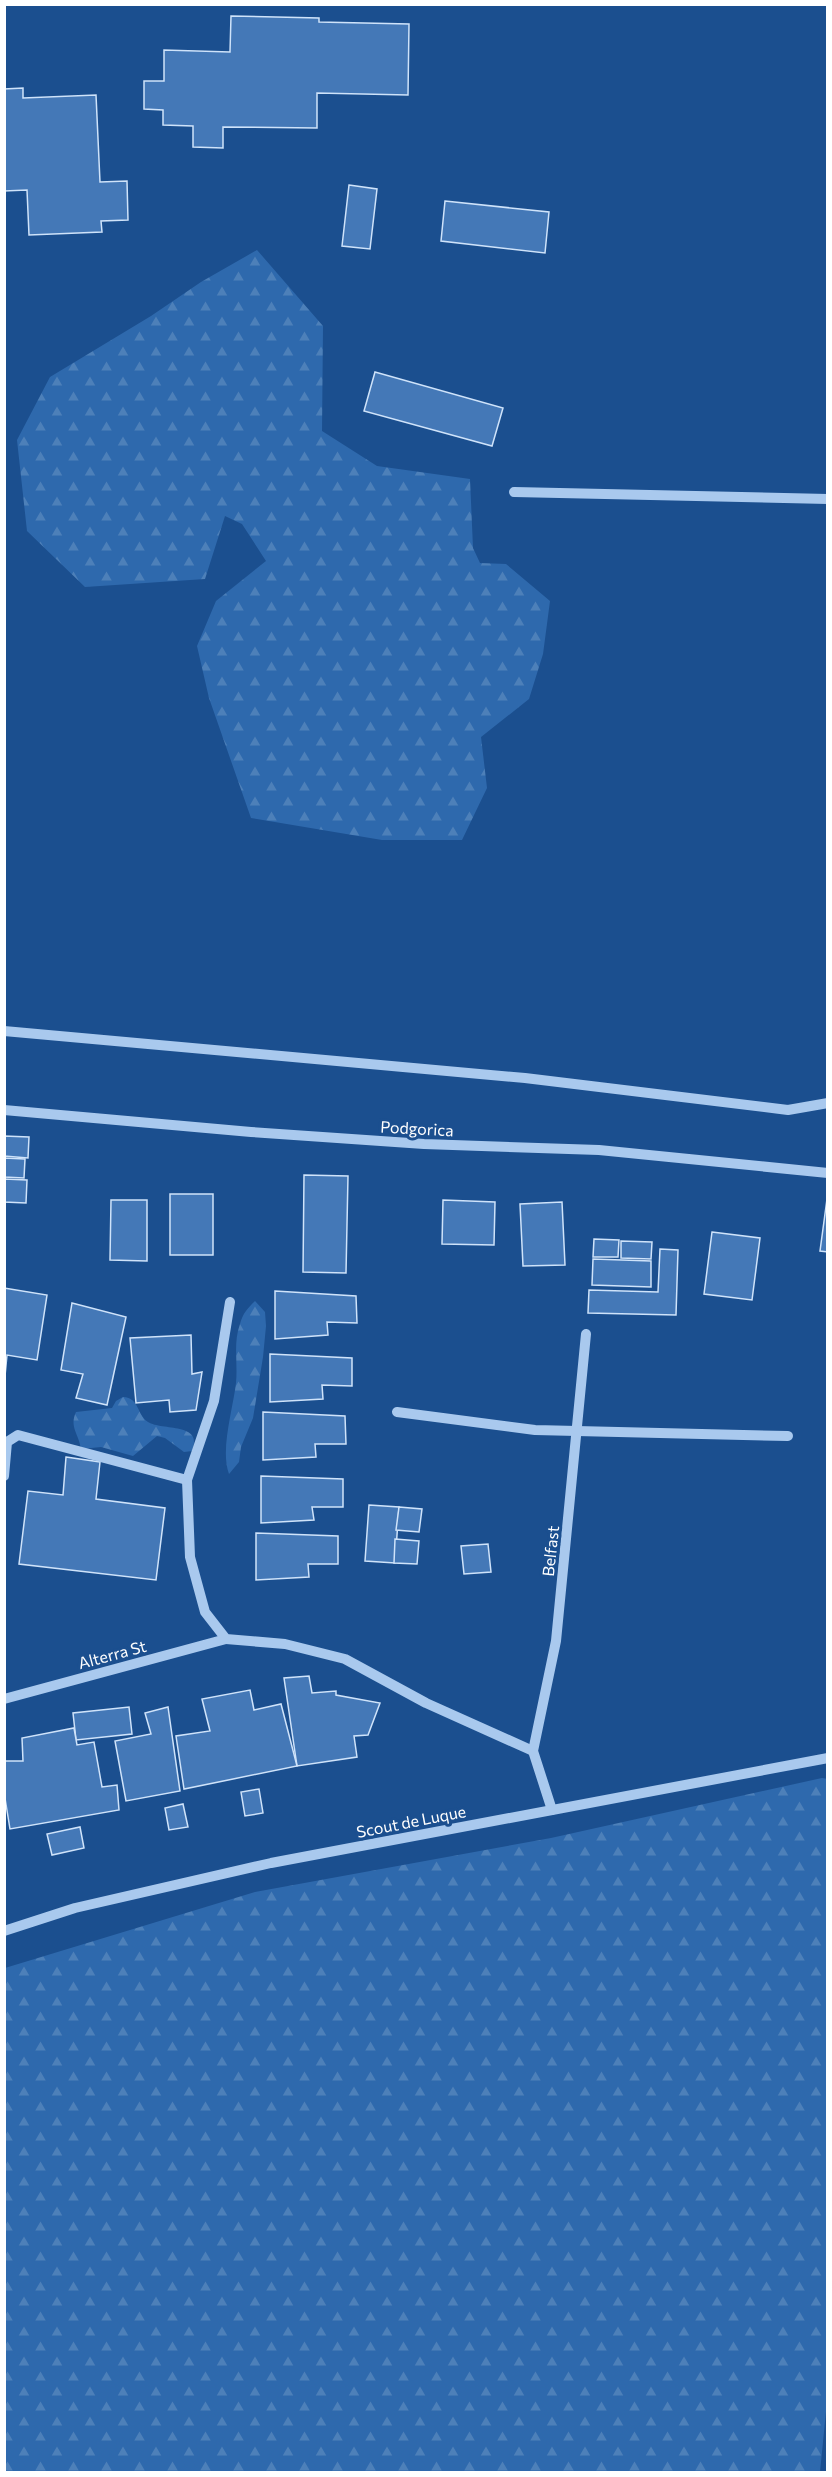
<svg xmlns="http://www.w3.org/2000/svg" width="832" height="2477" font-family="Commissioner,sans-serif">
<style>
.forest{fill:url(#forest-firs)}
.building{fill:#4478b7;stroke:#cfe3fa;stroke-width:1.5}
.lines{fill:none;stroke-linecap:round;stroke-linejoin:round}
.minor{stroke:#a9c9ee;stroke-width:10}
.labels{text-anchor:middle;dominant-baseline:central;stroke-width:6;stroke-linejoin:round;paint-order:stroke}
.street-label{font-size:16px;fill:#fff;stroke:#1b4f8f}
</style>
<defs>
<pattern id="forest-firs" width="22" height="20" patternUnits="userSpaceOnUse" patternTransform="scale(1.5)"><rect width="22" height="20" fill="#2e69ad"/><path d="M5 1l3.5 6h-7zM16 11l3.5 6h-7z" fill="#4d80b9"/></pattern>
</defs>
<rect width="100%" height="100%" fill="#1b4f8f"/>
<g class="forest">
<path d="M257,250l66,76 -1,105 55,35 93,13 3,69 7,15 26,1 44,37 -7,53 -14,45 -48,38 6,51 -25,52h-80l-131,-22 -42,-120 -12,-52 19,-45 50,-40 -24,-37 -17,-8 -20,63 -120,8 -58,-56 -10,-91 33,-63 101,-61 50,-34z"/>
<path d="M255,1301l10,11 1,14 -3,31 -10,61 -12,29 -2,15 -10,12c-9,-24 4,-65 7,-91 2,-20 -3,-40 4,-59 3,-11 7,-15 15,-23z"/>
<path d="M123,1397c17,1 13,17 25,25 14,9 56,0 44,29l-8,1 -19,-14 -8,-2 -24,20 -32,-9 -20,2c-2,-15 -12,-22 -5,-37l36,-4 4,-7z"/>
<path d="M822,1778l6,1v612l-8,81h-815v-504l250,-76 296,-54z"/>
</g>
<g class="building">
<path d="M231,16l88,2v4l90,2 -1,71 -91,-2v35l-94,-1v21l-30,-1v-21l-30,-1v-15l-19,-1v-28h20v-31l66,2z"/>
<path d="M23,88v10l73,-3 4,87 27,-1 1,39 -27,1 1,11 -73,3 -2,-45 -23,1v-102z"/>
<path d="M349,185l28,4 -7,60 -28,-3z"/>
<path d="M445,201l104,11 -4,41 -104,-12z"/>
<path d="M375,372l128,36 -11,38 -128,-35z"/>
<path d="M4,1136l25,1 -1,21 -24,-2z"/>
<path d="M4,1158l21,1 -1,19 -20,-1z"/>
<path d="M304,1175l44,1 -2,97 -43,-1z"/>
<path d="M4,1179l23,1 -1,23 -22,-1z"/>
<rect x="170" y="1194" width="43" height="61"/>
<path d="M827,1199h1v53l-8,-1z"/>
<path d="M111,1200h36v61l-37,-1z"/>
<path d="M443,1200l52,2 -1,43 -52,-1z"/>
<path d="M562,1202l3,63 -42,1 -3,-62z"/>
<path d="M712,1232l48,6 -8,62 -48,-6z"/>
<path d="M594,1239l25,1 -1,17h-25z"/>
<path d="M621,1241l31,1 -1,17 -30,-1z"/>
<path d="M660,1249l18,1 -2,65 -88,-2 1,-23 69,2z"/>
<path d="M593,1259l58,2v26l-59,-2z"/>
<path d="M4,1288l43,7 -10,65 -30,-5 -2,21z"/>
<path d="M275,1291l81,5 1,27 -30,-1 1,13 -53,4z"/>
<path d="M72,1303l54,14 -19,88 -31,-7 7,-24 -22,-4z"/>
<path d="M191,1335l1,39 10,-2 -6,38 -26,2 -1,-12 -33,3 -6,-65z"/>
<path d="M270,1354l82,4v28l-30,-1 1,14 -53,3z"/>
<path d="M263,1412l82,4 1,28h-31l1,13 -53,3z"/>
<path d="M66,1457l34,5 -4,37 69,9 -9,72 -137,-16 9,-73 35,4z"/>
<path d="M261,1476l82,3v28h-31l2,13 -53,3z"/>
<path d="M369,1505l30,2 -4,56 -30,-2z"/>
<path d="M399,1507l23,2 -3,23 -23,-2z"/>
<path d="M256,1533l82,3v28h-30l1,13 -53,3z"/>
<path d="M395,1539l24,2 -2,23 -23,-1z"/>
<path d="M488,1544l3,28 -27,2 -3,-28z"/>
<path d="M309,1676l3,17 24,-2v4l44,8 -12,32 -14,1 3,21 -60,9 -13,-88z"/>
<path d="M250,1690l4,20 27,-6 16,62 -113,23 -8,-53 34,-5 -8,-32z"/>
<path d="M129,1707l3,27 -56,6 -3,-27z"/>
<path d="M168,1707l12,84 -54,10 -11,-60 36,-7 -6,-21z"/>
<path d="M74,1728l3,17 17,-3 8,45 15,-2 2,25 -109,19 -6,-37v-31h19l-1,-23z"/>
<path d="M259,1789l4,24 -18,3 -4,-24z"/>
<path d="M183,1804l5,23 -19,3 -4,-22z"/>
<path d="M80,1827l4,21 -32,7 -5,-21z"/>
</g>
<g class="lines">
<g class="minor">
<path d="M514,492l314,7"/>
<path d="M4,1031l521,47 263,32 40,-7"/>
<path d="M4,1110l247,22 173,12 175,6 229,23"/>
<path d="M230,1302l-16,99 -27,79 3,77 15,55 21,27 59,5 60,15 81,44 107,48"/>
<path d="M397,1412l138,18 253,6"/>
<path d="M4,1476l3,-34 11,-7 169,45"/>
<path d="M4,1699l222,-60"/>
<path d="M552,1810l-19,-59 23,-110 30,-307"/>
<path d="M4,1931l71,-23 196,-45 557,-105"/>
</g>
</g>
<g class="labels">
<g class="street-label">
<text transform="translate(417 1128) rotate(3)">Podgorica</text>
<text transform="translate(550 1551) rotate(-84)">Belfast</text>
<text transform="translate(112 1654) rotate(-15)">Alterra St</text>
<text transform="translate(411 1821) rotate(-11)">Scout de Luque</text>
</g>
</g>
<rect width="832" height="2477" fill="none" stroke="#ffffff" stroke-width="12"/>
</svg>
